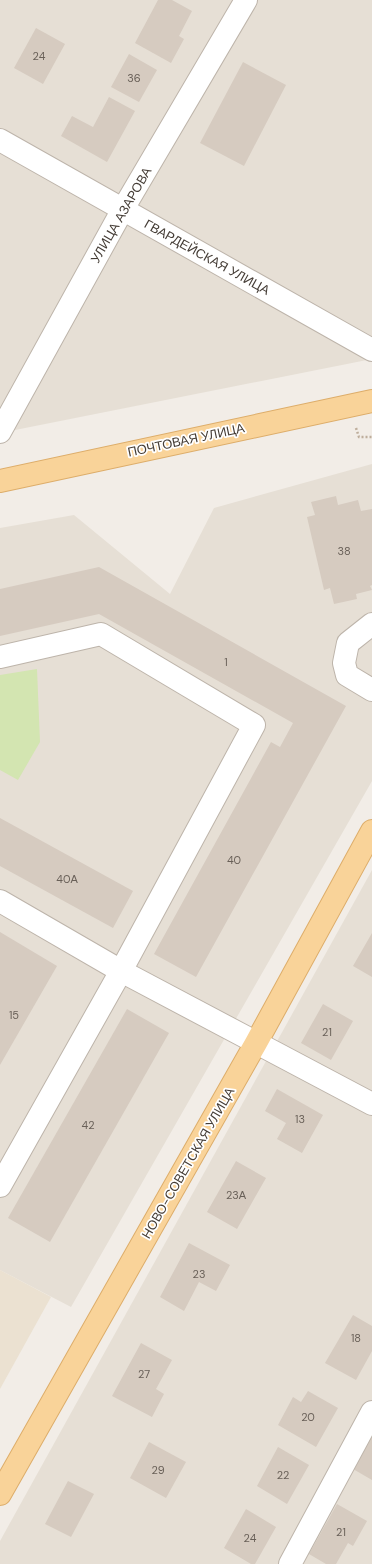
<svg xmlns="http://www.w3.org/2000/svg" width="372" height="1564" font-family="'DM Sans',sans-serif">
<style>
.residential{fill:#e6dfd5}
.education{fill:#ebe1d1}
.green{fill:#d3e5b1}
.building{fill:#d6cbc0}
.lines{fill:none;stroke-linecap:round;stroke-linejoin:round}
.minor-casing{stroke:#bdb4aa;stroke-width:24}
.major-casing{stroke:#ddad6a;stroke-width:24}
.path{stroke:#beae9c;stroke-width:2.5;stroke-dasharray:2 2;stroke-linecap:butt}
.minor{stroke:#fff;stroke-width:22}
.major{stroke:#f9d399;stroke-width:22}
.labels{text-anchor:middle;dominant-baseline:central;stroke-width:3.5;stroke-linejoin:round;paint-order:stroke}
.number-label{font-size:11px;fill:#696058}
.street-label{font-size:13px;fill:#453d36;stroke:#fff}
</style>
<rect width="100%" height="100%" fill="#f2ede7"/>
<g class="residential">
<path d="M0,0h372v359l-372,74z"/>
<path d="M372,464v317l-301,526 -71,-37v-742l74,-13 96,79 44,-86z"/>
<path d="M372,870v694h-372v-23z"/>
</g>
<path class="education" d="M0,1270l51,27 -51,92z"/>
<path class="green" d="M37,669l3,73 -22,38 -18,-10v-95z"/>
<g class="building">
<path d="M158,0h14l20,11 -13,25 5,3 -13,24 -36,-20z"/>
<path d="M36,28l29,16 -22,40 -29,-16z"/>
<path d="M129,54l28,16 -18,32 -28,-15z"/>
<path d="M243,62l43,23 -42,81 -44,-23z"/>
<path d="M109,97l26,14 -28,51 -46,-26 11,-20 21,11z"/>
<path d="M336,496l2,9 20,-5 3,11 11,-2v76l-2,1 2,4 -16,4 1,5 -23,5 -4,-16 -6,2 -17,-73 8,-2 -4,-13z"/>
<path d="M99,567l247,139 -150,271 -42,-23 117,-212 9,5 13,-24 -194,-109 -99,22v-47z"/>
<path d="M0,818l133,73 -20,37 -113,-62z"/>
<path d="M0,932l57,34 -57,99z"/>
<path d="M372,933v44l-19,-11z"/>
<path d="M323,1004l30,17 -22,39 -30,-17z"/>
<path d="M127,1009l42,24 -119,209 -42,-24z"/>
<path d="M277,1089l46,26 -21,38 -25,-14 9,-16 -21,-12z"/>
<path d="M236,1161l30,17 -29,51 -30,-17z"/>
<path d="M189,1243l41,22 -14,26 -17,-9 -15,29 -24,-14z"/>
<path d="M353,1315l19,11v25l-16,29 -31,-17z"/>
<path d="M141,1343l31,17 -16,29 8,5 -12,23 -40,-21z"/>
<path d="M308,1391l30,17 -22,39 -38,-22 15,-28 8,5z"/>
<path d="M372,1436v44l-19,-11z"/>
<path d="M149,1442l37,20 -20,36 -36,-20z"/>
<path d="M278,1447l31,18 -22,39 -30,-18z"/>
<path d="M68,1481l26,13 -23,43 -26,-13z"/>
<path d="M337,1504l30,17 -14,25 -5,-3 -12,21h-10l-17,-10z"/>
<path d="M246,1509l30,18 -21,37h-4l-27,-16z"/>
</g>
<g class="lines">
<g class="minor-casing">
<g id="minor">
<path d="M0,140l372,210"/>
<path d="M0,432l123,-223 123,-209"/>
<path d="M372,624l-24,19 -4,20 3,12 25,15"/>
<path d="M0,657l101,-23 153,91 -133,246 -121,215"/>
<path d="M0,901l121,70 251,133"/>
<path d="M290,1564l82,-152"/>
</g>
</g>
<g class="major-casing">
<g id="major">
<path d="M0,481l372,-80"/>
<path d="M0,1494l256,-451 116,-212"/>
</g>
</g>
<path class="path" d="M356,428l3,9h13"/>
<use href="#minor" class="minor"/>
<use href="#major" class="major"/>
</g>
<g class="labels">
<g class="number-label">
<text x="39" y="56">24</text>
<text x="134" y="78">36</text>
<text x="344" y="551">38</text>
<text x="226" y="662">1</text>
<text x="234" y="860">40</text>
<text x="67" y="879">40А</text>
<text x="14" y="1015">15</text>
<text x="327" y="1032">21</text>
<text x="300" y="1119">13</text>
<text x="88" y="1125">42</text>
<text x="236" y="1195">23А</text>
<text x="199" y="1274">23</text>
<text x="356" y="1338">18</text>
<text x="144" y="1374">27</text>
<text x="308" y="1417">20</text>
<text x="158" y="1470">29</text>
<text x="283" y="1475">22</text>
<text x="341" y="1532">21</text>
<text x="250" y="1538">24</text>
</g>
<g class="street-label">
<text transform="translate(121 215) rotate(-60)">УЛИЦА АЗАРОВА</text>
<text transform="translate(207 257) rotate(29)">ГВАРДЕЙСКАЯ УЛИЦА</text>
<text transform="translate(186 440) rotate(-12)">ПОЧТОВАЯ УЛИЦА</text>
<text transform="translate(188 1163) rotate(-60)">НОВО-СОВЕТСКАЯ УЛИЦА</text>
</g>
</g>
</svg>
